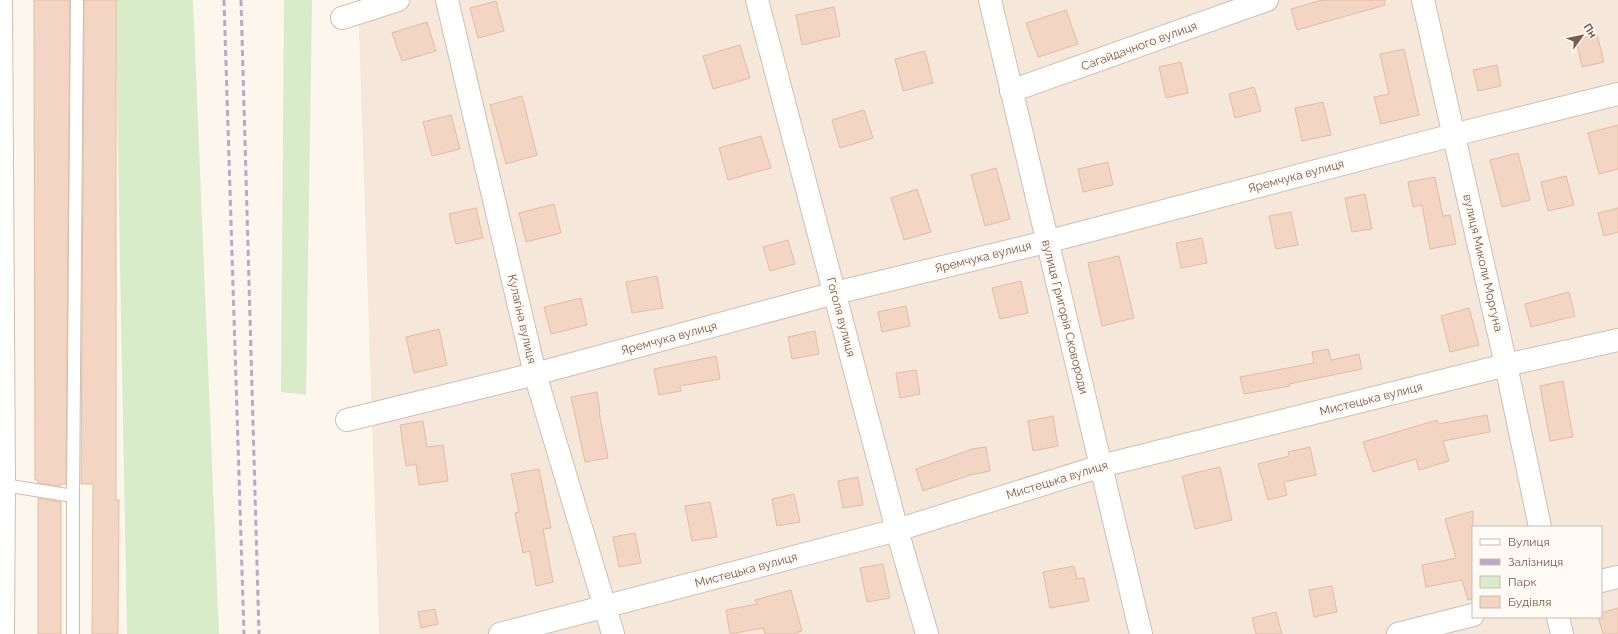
<svg xmlns="http://www.w3.org/2000/svg" width="1618" height="634" font-family="Raleway,sans-serif">
<style>
.residential{fill:#f5e8da;fill-rule:evenodd}
.green{fill:#d8ecc9}
.building{fill:#f3d5c3;stroke:#e6bba3}
.lines{fill:none;stroke-linecap:round;stroke-linejoin:round}
.lane-casing{stroke:#d1beb0;stroke-width:14}
.street-casing{stroke:#d1beb0;stroke-width:24}
.lane{stroke:#fff;stroke-width:12}
.street{stroke:#fff;stroke-width:22}
.rail{stroke:#b9a8c9;stroke-width:3;stroke-dasharray:6 4;stroke-linecap:butt}
.labels{text-anchor:middle;dominant-baseline:central;stroke-width:4;stroke-linejoin:round;paint-order:stroke}
.street-label{font-size:12px;fill:#7a5c4d;stroke:#fffaf3}
</style>
<rect width="100%" height="100%" fill="#fdf6ec"/>
<path class="residential" d="M358,0h1260v634h-1239zM1473,527h128v90h-128z"/>
<g class="green">
<path d="M115,0h78l26,634h-92z"/>
<path d="M284,0h28l-6,395 -25,-3z"/>
</g>
<g class="building">
<path d="M34,0h36l-4,484h-5v2l-23,-3v-3h-3z"/>
<path d="M84,0h32v500h3l-1,134h-26l1,-150h-12z"/>
<path d="M1322,0h63v5l-88,25 -6,-21z"/>
<path d="M496,1l8,30 -26,7 -8,-30z"/>
<path d="M834,7l6,29 -38,9 -6,-30z"/>
<path d="M1066,10l12,34 -40,13 -12,-34z"/>
<path d="M427,22l9,29 -34,10 -10,-28z"/>
<path d="M1597,34l7,28 -22,5 -6,-28z"/>
<path d="M740,45l10,33 -37,11 -10,-33z"/>
<path d="M1404,49l15,66 -38,9 -7,-27 15,-3 -9,-40z"/>
<path d="M925,51l8,32 -30,8 -8,-32z"/>
<path d="M1181,62l7,31 -22,5 -7,-31z"/>
<path d="M1497,65l4,21 -23,5 -5,-21z"/>
<path d="M1254,87l7,24 -26,7 -6,-24z"/>
<path d="M522,96l15,59 -31,9 -16,-59z"/>
<path d="M1323,102l8,33 -29,6 -7,-33z"/>
<path d="M864,110l9,28 -33,10 -8,-28z"/>
<path d="M451,115l9,34 -28,7 -9,-34z"/>
<path d="M1618,125v44l-19,5 -11,-41z"/>
<path d="M761,136l10,32 -43,12 -9,-32z"/>
<path d="M1518,153l12,47 -28,7 -12,-47z"/>
<path d="M1108,162l5,23 -30,7 -5,-23z"/>
<path d="M996,168l14,51 -25,7 -14,-51z"/>
<path d="M1566,176l8,29 -26,6 -7,-29z"/>
<path d="M1435,177l8,39 7,-1 6,29 -26,5 -8,-44 -9,2 -5,-25z"/>
<path d="M917,189l14,43 -27,8 -13,-42z"/>
<path d="M1365,194l7,35 -20,3 -7,-34z"/>
<path d="M554,204l7,29 -35,9 -7,-29z"/>
<path d="M476,208l7,30 -27,6 -7,-30z"/>
<path d="M1618,208v24l-14,4 -6,-23z"/>
<path d="M1291,212l7,33 -22,4 -7,-33z"/>
<path d="M1202,238l5,25 -26,5 -5,-25z"/>
<path d="M788,240l7,24 -25,7 -7,-24z"/>
<path d="M1119,256l15,62 -32,8 -14,-63z"/>
<path d="M657,276l6,32 -31,5 -6,-31z"/>
<path d="M1021,281l7,32 -28,6 -8,-31z"/>
<path d="M1569,292l6,24 -44,11 -6,-23z"/>
<path d="M581,298l6,27 -36,9 -7,-27z"/>
<path d="M906,306l4,20 -28,6 -4,-20z"/>
<path d="M1469,308l10,37 -29,7 -9,-36z"/>
<path d="M439,329l8,36 -33,8 -8,-36z"/>
<path d="M815,331l4,23 -27,5 -4,-22z"/>
<path d="M1328,349l3,11 28,-6 3,15 -73,15 1,2 -46,8 -4,-17 74,-14 -2,-11z"/>
<path d="M716,356l4,23 -40,7 1,5 -22,4 -5,-26z"/>
<path d="M916,370l4,24 -20,4 -4,-25z"/>
<path d="M1563,381l10,56 -23,4 -10,-55z"/>
<path d="M597,392l3,20h-1l9,46 -23,4 -14,-65z"/>
<path d="M1487,415l3,17 -47,9 6,20 -30,9 -3,-11 -43,13 -10,-30 74,-22 1,4z"/>
<path d="M1053,416l5,30 -25,5 -5,-30z"/>
<path d="M423,421l4,26 16,-2 5,36 -29,4 -3,-21 -10,2 -6,-41z"/>
<path d="M986,447l4,24 -20,4 -47,16 -7,-22 56,-20z"/>
<path d="M1310,447l6,28 -32,7 3,13 -19,5 -10,-36 31,-8 -1,-4z"/>
<path d="M1220,467l12,53 -37,9 -13,-53z"/>
<path d="M539,469l12,59 -8,1 10,53 -17,4 -6,-35 -7,2 -8,-40 4,-1 -8,-38z"/>
<path d="M858,477l5,28 -20,3 -5,-27z"/>
<path d="M794,494l6,28 -23,4 -5,-27z"/>
<path d="M38,498l23,4v132h-23z"/>
<path d="M710,502l7,35 -25,4 -7,-35z"/>
<path d="M1473,511v88l-5,1 -6,-20 -36,7 -4,-22 34,-7 -11,-39z"/>
<path d="M635,533l6,30 -22,4 -6,-30z"/>
<path d="M883,564l7,34 -23,4 -7,-34z"/>
<path d="M1074,566l3,13 7,-1 5,23 -39,7 -7,-36z"/>
<path d="M1332,586l5,26 -23,5 -5,-27z"/>
<path d="M791,590l11,41 -10,3h-27l-2,-6 -33,6 -4,-24 31,-6 -2,-4z"/>
<path d="M1618,608v26h-15l-5,-17h3v-4z"/>
<path d="M435,609l3,15 -17,4 -3,-16z"/>
<path d="M1276,612l6,22h-26l-4,-16z"/>
</g>
<g class="lines">
<g class="lane-casing">
<g id="lane">
<path d="M4,485l69,11"/>
<path d="M73,634v-138l4,-496"/>
</g>
</g>
<g class="street-casing">
<g id="street">
<path d="M1,0l3,485 -1,149"/>
<path d="M447,0l88,374 78,260"/>
<path d="M757,0l140,530 30,104"/>
<path d="M990,0l151,634"/>
<path d="M1423,0l83,365 34,162"/>
<path d="M342,18l56,-18"/>
<path d="M1011,91l256,-91"/>
<path d="M347,420l188,-46 300,-81 211,-51 407,-107 165,-41"/>
<path d="M1601,581l17,-4"/>
<path d="M1558,617l4,17"/>
<path d="M500,634l397,-104 204,-64 405,-101 112,-25"/>
<path d="M1398,634l75,-19"/>
</g>
</g>
<use href="#lane" class="lane"/>
<use href="#street" class="street"/>
<g class="rail">
<path d="M224,0l20,634"/>
<path d="M241,0l18,634"/>
</g>
</g>
<g class="labels">
<g class="street-label">
<text transform="translate(1139 46) rotate(-20)">Сагайдачного вулиця</text>
<text transform="translate(1296 176) rotate(-15)">Яремчука вулиця</text>
<text transform="translate(983 257) rotate(-14)">Яремчука вулиця</text>
<text transform="translate(1483 263) rotate(77)">вулиця Миколи Моргуна</text>
<text transform="translate(841 317) rotate(75)">Гоголя вулиця</text>
<text transform="translate(1065 317) rotate(76)">вулиця Григорія Сковороди</text>
<text transform="translate(522 319) rotate(77)">Кулагіна вулиця</text>
<text transform="translate(669 338) rotate(-15)">Яремчука вулиця</text>
<text transform="translate(1371 399) rotate(-14)">Мистецька вулиця</text>
<text transform="translate(1057 480) rotate(-17)">Мистецька вулиця</text>
<text transform="translate(746 570) rotate(-15)">Мистецька вулиця</text>
</g>
</g>
<rect x="1472" y="526" width="130" height="92" fill="#fffaf3" stroke="#cabbb1"/>
<rect x="1480" y="539" width="20" height="6" fill="#ffffff" stroke="#cabbb1"/>
<text x="1508" y="546" font-size="12" fill="#7a5c4d">Вулиця</text>
<rect x="1480" y="559" width="20" height="6" fill="#b9a8c9" stroke="#cabbb1"/>
<text x="1508" y="566" font-size="12" fill="#7a5c4d">Залізниця</text>
<rect x="1480" y="576" width="20" height="12" fill="#d8ecc9" stroke="#cabbb1"/>
<text x="1508" y="586" font-size="12" fill="#7a5c4d">Парк</text>
<rect x="1480" y="596" width="20" height="12" fill="#f3d5c3" stroke="#cabbb1"/>
<text x="1508" y="606" font-size="12" fill="#7a5c4d">Будівля</text>
<g transform="translate(1582 36) rotate(57)" stroke="#fffaf3" stroke-width="3" paint-order="stroke">
<path d="M0-3L7 15L0 10L-7 15Z" fill="#7a5c4d"/>
<text y="-6" font-size="11" font-weight="bold" text-anchor="middle" fill="#7a5c4d">Пн</text>
</g>
</svg>
